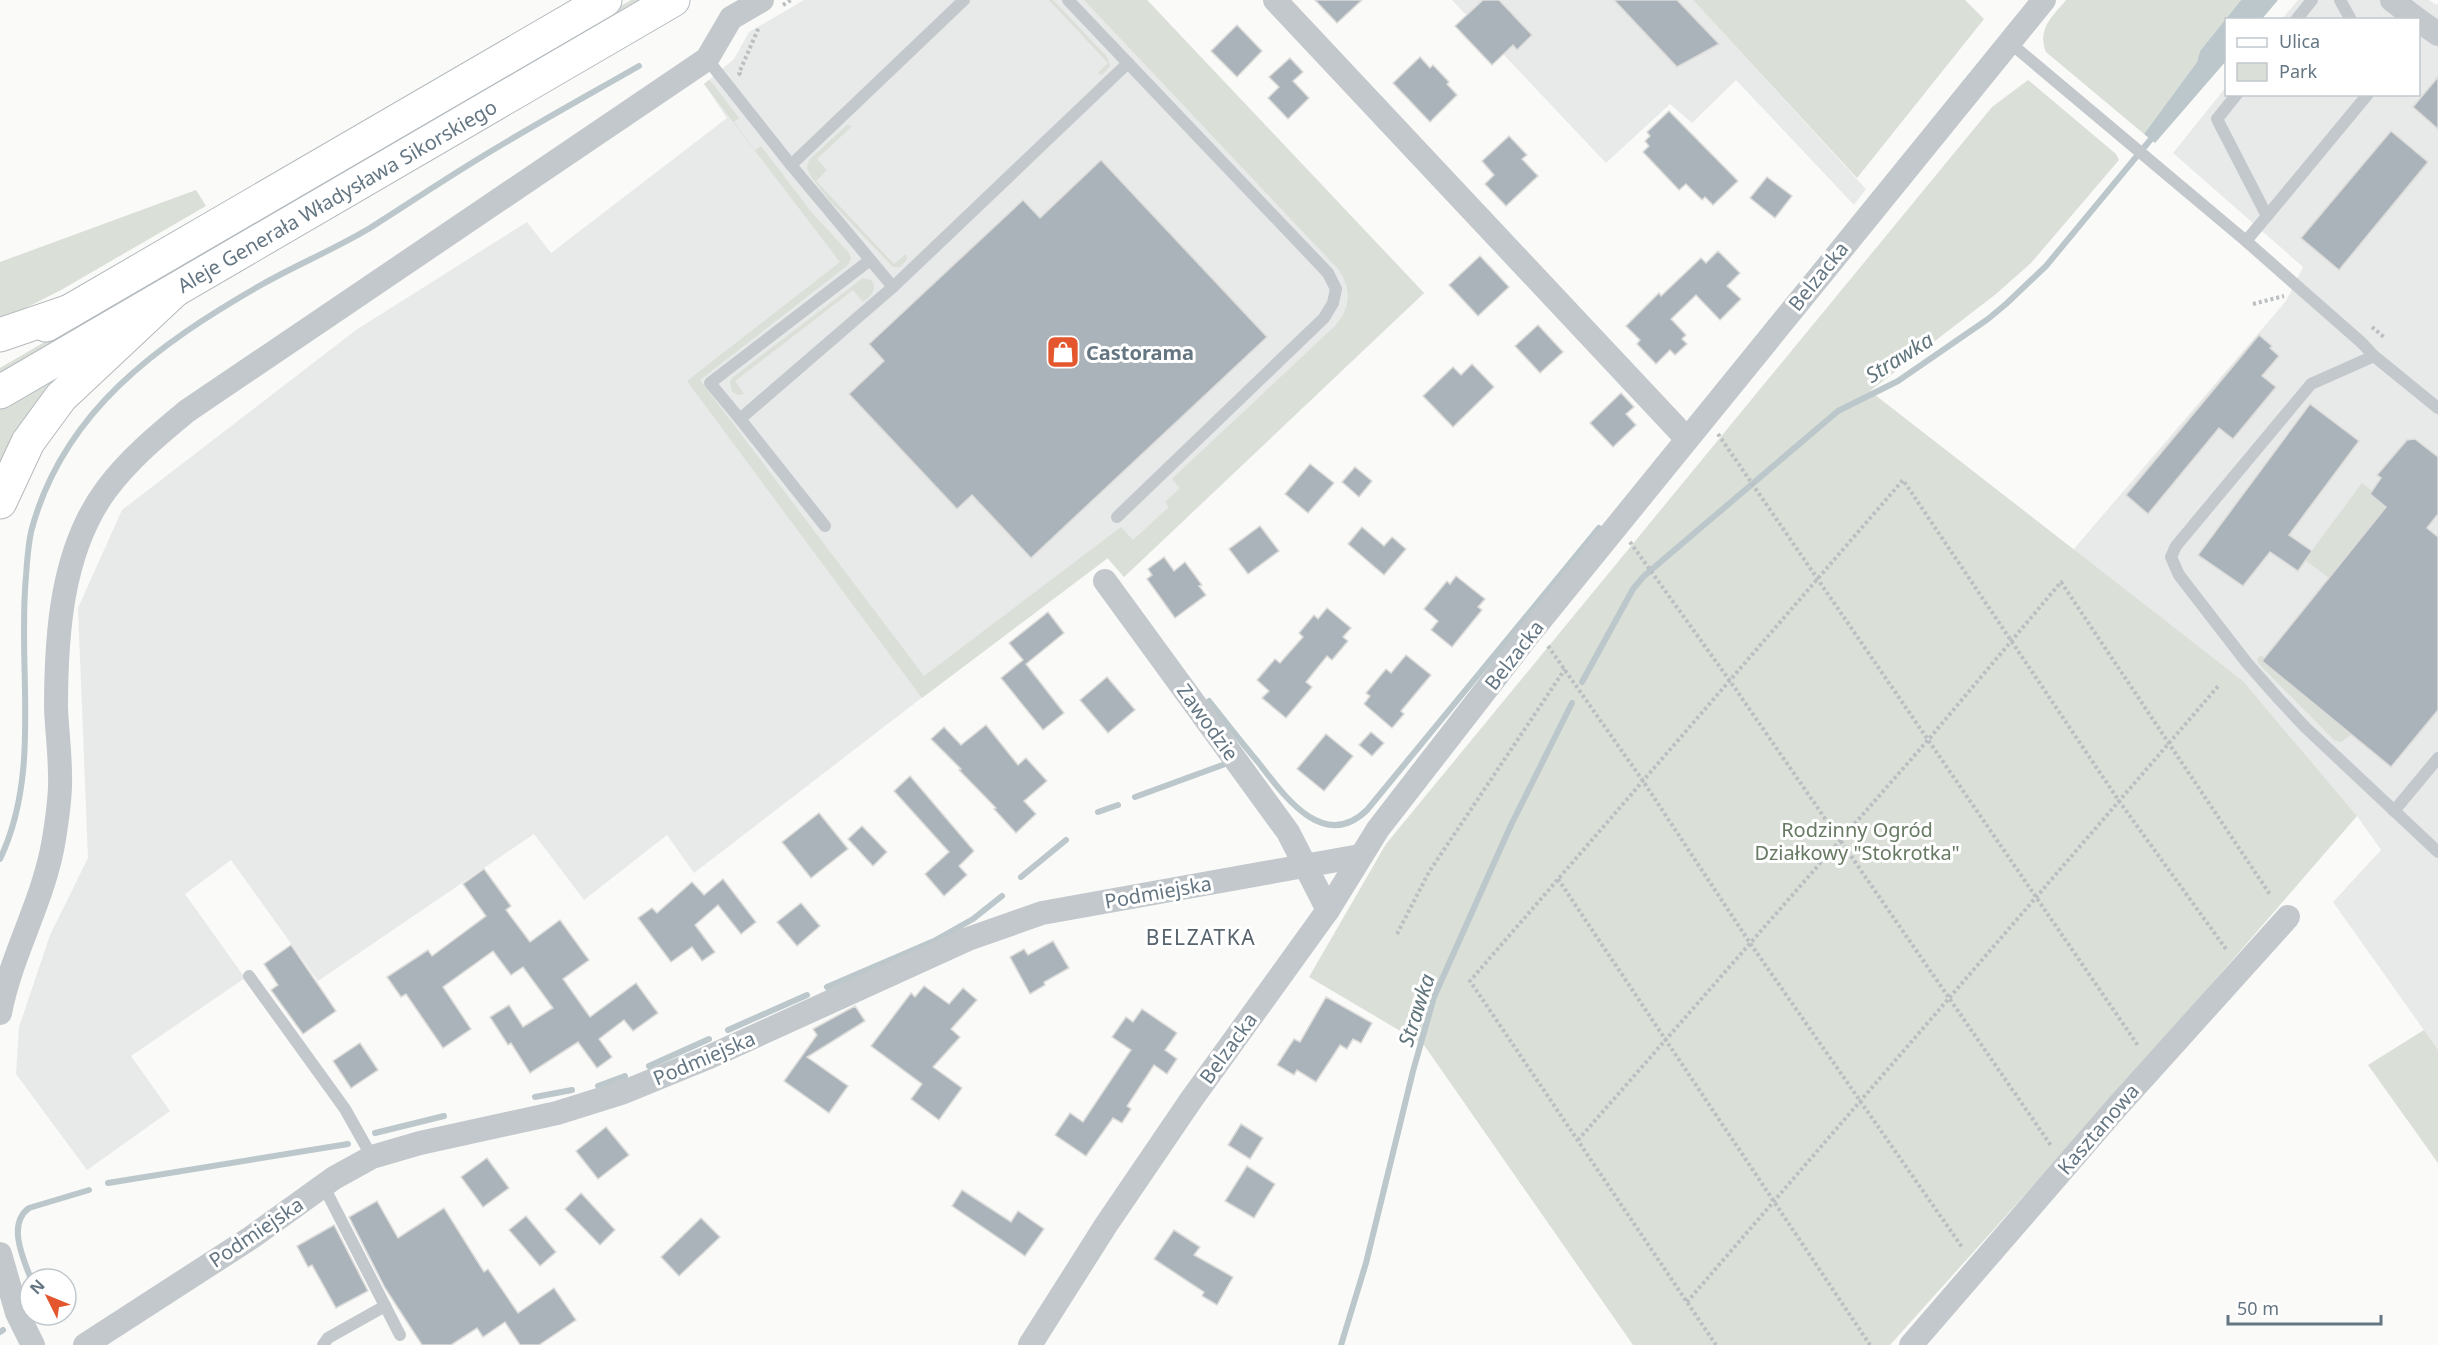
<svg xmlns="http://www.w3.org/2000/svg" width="2438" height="1345" font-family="'Noto Sans',sans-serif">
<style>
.built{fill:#e8e9e9}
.green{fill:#dadfd7}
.water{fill:#bbc7cb}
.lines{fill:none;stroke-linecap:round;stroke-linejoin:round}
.stream{stroke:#bbc7cb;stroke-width:6}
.building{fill:#aab3b9;stroke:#dcdcda;stroke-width:1.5}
.secondary-casing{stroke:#b3babf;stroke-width:35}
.motorway-casing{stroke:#b4b9bd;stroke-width:35}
.path{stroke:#bbbfc2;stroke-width:4;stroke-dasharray:3 3;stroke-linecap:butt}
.service{stroke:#c3c8cc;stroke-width:12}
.minor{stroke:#c3c8cc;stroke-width:24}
.secondary{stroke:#fff;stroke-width:33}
.motorway{stroke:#fff;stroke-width:33}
.labels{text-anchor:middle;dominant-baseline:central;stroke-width:6;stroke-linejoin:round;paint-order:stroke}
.street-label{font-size:20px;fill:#657683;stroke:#fff}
.poi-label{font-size:20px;font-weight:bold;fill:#657683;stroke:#fff;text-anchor:start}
.park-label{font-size:20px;fill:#687a64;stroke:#fff}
.water-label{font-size:21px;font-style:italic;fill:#60757c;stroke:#fff}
.neighbourhood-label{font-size:21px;letter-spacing:1.5px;fill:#57646e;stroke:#fff}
</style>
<rect width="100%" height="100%" fill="#fafaf8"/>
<g class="built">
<path d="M804,0h343l277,293 -300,284 -17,-19 -127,95 -286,220 -27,-38 -83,65 -50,-66 -216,147 -87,-121 -46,34 60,84 -114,78 39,55 -83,59 -71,-96 3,-47 31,-92 38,-77 -10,-250 44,-98 234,-180 171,-108 24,31 176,-135 -23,-34 30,-25 15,-27z"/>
<path d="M1452,0h241l173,189 -12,16 -118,-125 -44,43 -22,-19 -64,59z"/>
<path d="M2298,0h131l7,5 2,-2v1047l-105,-148 48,-52 -24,-34 -114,-135 -170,-131 213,-249 17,-34 -130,-114 53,-66v7h192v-74l-136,-1z"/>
</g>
<g class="green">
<path d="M631,0h17l-648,378v-10z"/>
<path d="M1049,0h4l54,57 3,9 -8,9 -4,-2 10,-10z"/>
<path d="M1084,0h63l277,293 -300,284 -16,-19 -186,140 -235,-317 153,-119 -136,-178 5,-4 4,4 26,34 -5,4 21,28 6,-4 52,68 36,39 2,6 -3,6 -148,115 224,296 197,-149 12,13 36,-33 -4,-5 15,-14 -8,-9 164,-154c15,-19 16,-36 2,-56z"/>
<path d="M1693,0h272l19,19 -127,159z"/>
<path d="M2066,0h175l-41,51 -3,11 -53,72 -98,-82c-9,-23 6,-35 20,-52z"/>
<path d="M2028,80l88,74 3,6 -88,103 -35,31 -126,97 373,290 114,135 -205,237 -262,292h-257l-209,-300 -115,-68 77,-133 606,-737z"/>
<path d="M847,125l5,1 -35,33 10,11 -11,11 78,83 12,-10 1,5 -7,8h-7l-64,-67 -19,-25 -3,-7 2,-8z"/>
<path d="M196,190l10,16 -145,84 -61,31v-59z"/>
<path d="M863,278l8,2c8,10 -1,16 -8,22l-10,-12 -118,91 9,13 -5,1 -7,-3 -2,-10 2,-4z"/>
<path d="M91,352l-91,115v-60z"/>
<path d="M2362,483l10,8 -2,3 17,13 -58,71 -24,-18z"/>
<path d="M2261,655l4,3 87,76 -11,8 -7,-2 -75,-76 -2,-5z"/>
<path d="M2424,1030l14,20v113l-70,-98z"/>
</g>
<path class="water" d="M2241,0h37l-16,19 -36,1v41l-71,82 -11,-9 53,-72 3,-11z"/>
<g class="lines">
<g class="stream">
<path d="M1582,682l51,-93 11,-13 194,-165 60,-30 90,-62 18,-15 40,-38 110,-133"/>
<path d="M1209,701c16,20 32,41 49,61 25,32 65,91 109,48l232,-282"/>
<path d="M1135,797l93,-34"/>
<path d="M1098,812l20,-7"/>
<path d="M0,859c42,-88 17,-190 26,-283 1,-14 2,-30 5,-44 31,-120 127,-188 230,-247 35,-20 74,-36 109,-57 41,-26 81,-53 123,-78 48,-29 97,-56 146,-84"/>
<path d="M1021,877l45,-37"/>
<path d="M827,987l107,-46 39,-22 29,-23"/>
<path d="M728,1030l79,-35"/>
<path d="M649,1066l60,-27"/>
<path d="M598,1086l27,-10"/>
<path d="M535,1097l37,-7"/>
<path d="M375,1133l69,-17"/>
<path d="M108,1183l240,-39"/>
<path d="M31,1279c-8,-21 -24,-55 -2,-71l60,-18"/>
<path d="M28,1304l2,-1"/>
<path d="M0,1332l3,-2"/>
<path d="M1341,1345l25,-82 47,-192 21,-74 77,-172 61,-122"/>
</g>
</g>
<g class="building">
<path d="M1315,0h47l-25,23z"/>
<path d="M1483,0h16l33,35 -15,15 -4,-5 -21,20 -37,-39z"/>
<path d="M1614,0h63l42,44 -42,23z"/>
<path d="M1237,25l25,26 -25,26 -26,-26z"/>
<path d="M1420,57l10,11 3,-3 16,17 -2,2 10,11 -27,27 -37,-39z"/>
<path d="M1290,58l13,14 -10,9 16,17 -21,21 -20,-21 11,-11 -10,-10z"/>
<path d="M2438,77v52l-25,-22z"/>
<path d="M1669,111l69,70 -25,24 -8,-8 -3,3 -16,-16 -7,6 -36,-38 6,-6 -4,-5 5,-5 -3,-4z"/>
<path d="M2391,131l37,31 -89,108 -38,-32z"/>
<path d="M1509,136l18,19 -5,4 16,17 -32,30 -21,-22 9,-9 -12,-14z"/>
<path d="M1101,160l166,177 -236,221 -59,-63 -15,14 -108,-115 35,-33 -15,-17 154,-144 17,18z"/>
<path d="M1767,177l25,19 -17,22 -25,-20z"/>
<path d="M1718,251l22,22 -13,13 14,13 -21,21 -24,-25 -25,24 15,16 -4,4 5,5 -12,11 -5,-5 -14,14 -19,-20 3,-4 -14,-14 33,-33 2,3 40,-38 5,5z"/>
<path d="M1480,256l29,31 -31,29 -29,-31z"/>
<path d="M1538,325l25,27 -23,21 -25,-27z"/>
<path d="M2259,335l13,11 -2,2 9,8 -17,20 14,11 -43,52 -14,-11 -71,86 -22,-19z"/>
<path d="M1472,364l22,23 -41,40 -30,-31 30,-29 8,8z"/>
<path d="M1621,393l13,14 -8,7 10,11 -23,22 -23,-24z"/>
<path d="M2310,404l49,37 -70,94 23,16 -14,20 -28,-19 -27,34 -45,-31z"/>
<path d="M2415,439l23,18v57l-11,14 11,9v173l-47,57 -129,-106 124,-154 -16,-13 11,-16 -4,-3 30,-35z"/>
<path d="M1310,464l24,19 -26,30 -23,-19z"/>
<path d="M1355,467l17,14 -13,16 -17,-15z"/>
<path d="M1260,526l19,25 -31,23 -19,-25z"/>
<path d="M1362,527l22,19 8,-9 14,12 -22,26 -36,-31z"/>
<path d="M1164,557l10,14 11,-9 17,23 -3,1 7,9 -31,23 -28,-39 5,-4 -4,-6z"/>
<path d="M1456,576l29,23 -7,8 4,3 -30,37 -21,-17 7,-9 -14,-12 23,-28 3,3z"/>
<path d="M1327,608l24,20 -8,9 5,4 -16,19 -5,-4 -21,26 6,5 -26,31 -24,-20 7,-7 -12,-11 18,-21 5,4 23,-26 -4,-4 15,-18 4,4z"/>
<path d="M1048,612l16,21 -38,31 38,49 -21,17 -42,-52 22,-18 -14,-17z"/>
<path d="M1406,655l25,20 -30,36 3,3 -12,14 -28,-24 6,-8 -4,-3 20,-24 5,4z"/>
<path d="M1107,677l28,33 -27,23 -28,-33z"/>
<path d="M986,725l32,40 8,-7 21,23 -23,20 12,13 -20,19 -22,-24 2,-1 -37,-38 2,-1 -30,-30 13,-12 17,18z"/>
<path d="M1371,732l13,11 -12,13 -13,-11z"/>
<path d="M1326,734l27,22 -29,35 -27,-22z"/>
<path d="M910,776l64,75 -15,15 8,9 -23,21 -19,-22 24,-22 -55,-61z"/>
<path d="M819,813l29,36 -37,29 -29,-36z"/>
<path d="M862,826l25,26 -14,14 -25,-27z"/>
<path d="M484,869l27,37 -5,4 24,32 30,-22 29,40 -26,19 27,38 46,-34 22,30 -25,18 -9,-11 -25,19 13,18 -15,11 -19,-26 -48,31 -19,-30 -3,2 -18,-28 19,-12 14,22 30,-19 -30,-41 -12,8 -18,-24 -50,36 28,42 -28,19 -37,-54 -5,3 -14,-20 41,-27 4,6 54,-40 -23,-32z"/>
<path d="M723,879l33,43 -15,12 -23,-29 -23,20 20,27 -13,9 -10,-14 -21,15 -33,-44 14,-10 5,5 35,-31 12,13z"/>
<path d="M801,903l19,23 -23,20 -20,-24z"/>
<path d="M1053,941l16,27 -25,14 1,3 -15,9 -20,-37 14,-8 4,6z"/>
<path d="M291,945l45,66 -33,23 -32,-44 7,-5 -14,-21z"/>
<path d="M924,986l25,18 14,-16 14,12 -26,29 9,8 -27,30 29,21 -23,32 -28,-21 11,-15 -51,-38 40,-53 4,4z"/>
<path d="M1326,997l46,26 -11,20 -8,-4 -6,10 -7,-4 -24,37 -19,-12 -3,5 -17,-10 17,-26 6,3z"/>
<path d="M855,1006l10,15 -58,36 41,29 -19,27 -45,-32 33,-46 -4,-6z"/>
<path d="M1142,1009l35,24 -12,17 12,9 -10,15 -13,-9 -27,41 4,3 -9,14 -9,-5 -27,38 -31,-21 15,-22 13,9 48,-72 -19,-13 14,-20 7,5z"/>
<path d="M360,1043l18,27 -27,18 -18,-27z"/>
<path d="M1241,1124l22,14 -13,21 -22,-14z"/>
<path d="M606,1127l23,28 -31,24 -22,-28z"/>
<path d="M487,1158l22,30 -26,19 -22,-30z"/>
<path d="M1247,1166l28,18 -21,34 -29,-17z"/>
<path d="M962,1190l49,32 7,-11 26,18 -19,27 -73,-50z"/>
<path d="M581,1193l34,37 -15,15 -35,-36z"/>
<path d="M377,1201l21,37 46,-30 40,64 4,-3 30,44 36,-25 22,32 -37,25h-19l-15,-23 -22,15 -6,-9 -26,17h-29l-37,-57 -36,-71z"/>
<path d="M526,1216l30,36 -16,14 -31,-36z"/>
<path d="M701,1218l19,19 -41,39 -18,-19z"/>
<path d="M334,1225l34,66 -32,17 -24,-43 -4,2 -11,-21z"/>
<path d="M1174,1230l26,17 -6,8 39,22 -16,28 -15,-9 2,-4 -50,-33z"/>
</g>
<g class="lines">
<g class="secondary-casing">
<g id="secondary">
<path d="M46,325l559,-325"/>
<path d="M0,392l673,-392"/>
</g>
</g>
<g class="motorway-casing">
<g id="motorway">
<path d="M0,335l70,-24"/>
<path d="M0,502l28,-60 33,-45 113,-106"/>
</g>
</g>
<g class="path">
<path d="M783,5l8,-5"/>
<path d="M741,75l-2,-2 20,-46"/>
<path d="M2253,304l31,-8"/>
<path d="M2372,327l13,11"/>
<path d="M1718,434l421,613"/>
<path d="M1630,542l100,139 322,466"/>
<path d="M1548,646l95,135 107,162 212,304"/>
<path d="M1558,879l312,466"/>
<path d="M1397,934l32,-62 136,-203"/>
<path d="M1578,1140l350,-400 133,-158 210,314"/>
<path d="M1687,1302l533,-618"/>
<path d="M1716,1345l-246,-364 433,-501 216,321 107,148"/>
</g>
<g class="service">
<path d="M1068,0l260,273 8,16 -3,14 -9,15 -207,199"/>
<path d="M2340,0l11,20"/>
<path d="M2296,20l16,-20"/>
<path d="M2009,42l237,199 116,102 12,13 64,52"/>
<path d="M707,59l84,106 102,122"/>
<path d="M2237,94l-20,25 50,97 -21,25"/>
<path d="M791,165l173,-165"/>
<path d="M2267,216l101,-122"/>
<path d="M2374,356l-63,28 -135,162 -5,11 8,18 68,88 31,35 27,29 133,125"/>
<path d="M740,419l-30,-36 160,-123"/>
<path d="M825,526l-85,-107 153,-132 235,-224"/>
<path d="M2394,811l44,-53"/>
<path d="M249,976l96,133 27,48"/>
<path d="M323,1185l77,150"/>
<path d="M323,1345l5,-7 57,-32"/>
</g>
<g class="minor">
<path d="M1275,0l412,439"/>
<path d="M2392,0l26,20"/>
<path d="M2418,20l20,14"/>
<path d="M1105,581l183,251 40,78"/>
<path d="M0,1013c11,-59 44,-112 54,-174 3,-20 7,-43 6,-63 0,-23 -3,-45 -4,-68 0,-72 5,-157 50,-218 22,-30 52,-55 81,-79l520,-352 24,-41 31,-18"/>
<path d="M0,1254l17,59 16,32"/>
<path d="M85,1345l167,-108 82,-59 38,-21 48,-14 137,-30 67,-21 83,-34 261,-119 74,-26 318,-57"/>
<path d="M1030,1345l76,-120 85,-125 137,-190 50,-81 152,-196 514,-633"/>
<path d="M1911,1345l205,-237 172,-191"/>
</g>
<use href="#secondary" class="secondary"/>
<use href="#motorway" class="motorway"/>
</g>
<defs>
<g id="shop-square" transform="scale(1.725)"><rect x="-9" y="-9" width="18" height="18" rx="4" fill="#e4572e" stroke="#fff"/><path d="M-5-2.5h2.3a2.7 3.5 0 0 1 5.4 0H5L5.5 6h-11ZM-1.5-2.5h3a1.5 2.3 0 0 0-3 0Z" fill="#fff"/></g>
</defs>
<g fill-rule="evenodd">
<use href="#shop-square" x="1063" y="352"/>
</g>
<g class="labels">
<g class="street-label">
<text transform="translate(337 196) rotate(-30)">Aleje Generała Władysława Sikorskiego</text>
<text transform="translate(1818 276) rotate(-51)">Belzacka</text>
<text transform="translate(1514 655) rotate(-52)">Belzacka</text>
<text transform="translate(1208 722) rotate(54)">Zawodzie</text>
<text transform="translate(1158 892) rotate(-10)">Podmiejska</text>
<text transform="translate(1228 1048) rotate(-54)">Belzacka</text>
<text transform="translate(704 1058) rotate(-23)">Podmiejska</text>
<text transform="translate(2098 1129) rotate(-49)">Kasztanowa</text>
<text transform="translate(256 1232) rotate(-34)">Podmiejska</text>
</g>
<g class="poi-label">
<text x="1086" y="352">Castorama</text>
</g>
<g class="park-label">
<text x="1857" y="829">Rodzinny Ogród<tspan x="1857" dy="23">Działkowy "Stokrotka"</tspan></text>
</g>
<g class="water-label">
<text transform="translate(1899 357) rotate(-32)">Strawka</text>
<text transform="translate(1416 1010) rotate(-72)">Strawka</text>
</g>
<g class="neighbourhood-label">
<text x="1201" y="937">BELZATKA</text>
</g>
</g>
<rect x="2225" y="18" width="195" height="78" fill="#ffffff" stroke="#c1c8cd" stroke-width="1.5"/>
<rect x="2237" y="38" width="30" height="9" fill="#ffffff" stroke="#c1c8cd" stroke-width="1.5"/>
<text x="2279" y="48" font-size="18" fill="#657683">Ulica</text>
<rect x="2237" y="63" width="30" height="18" fill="#dadfd7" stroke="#c1c8cd" stroke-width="1.5"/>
<text x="2279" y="78" font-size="18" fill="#657683">Park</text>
<g transform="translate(48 1297) rotate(313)"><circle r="28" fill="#ffffff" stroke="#c1c8cd" stroke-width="1.5"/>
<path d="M0-4.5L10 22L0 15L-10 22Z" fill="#e4572e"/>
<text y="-9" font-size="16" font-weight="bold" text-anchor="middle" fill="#657683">N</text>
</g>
<path d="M2228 1315v9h153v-9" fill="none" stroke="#657683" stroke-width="3"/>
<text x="2237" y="1315" font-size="18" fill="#657683" stroke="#ffffff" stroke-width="4.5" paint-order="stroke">50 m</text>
</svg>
